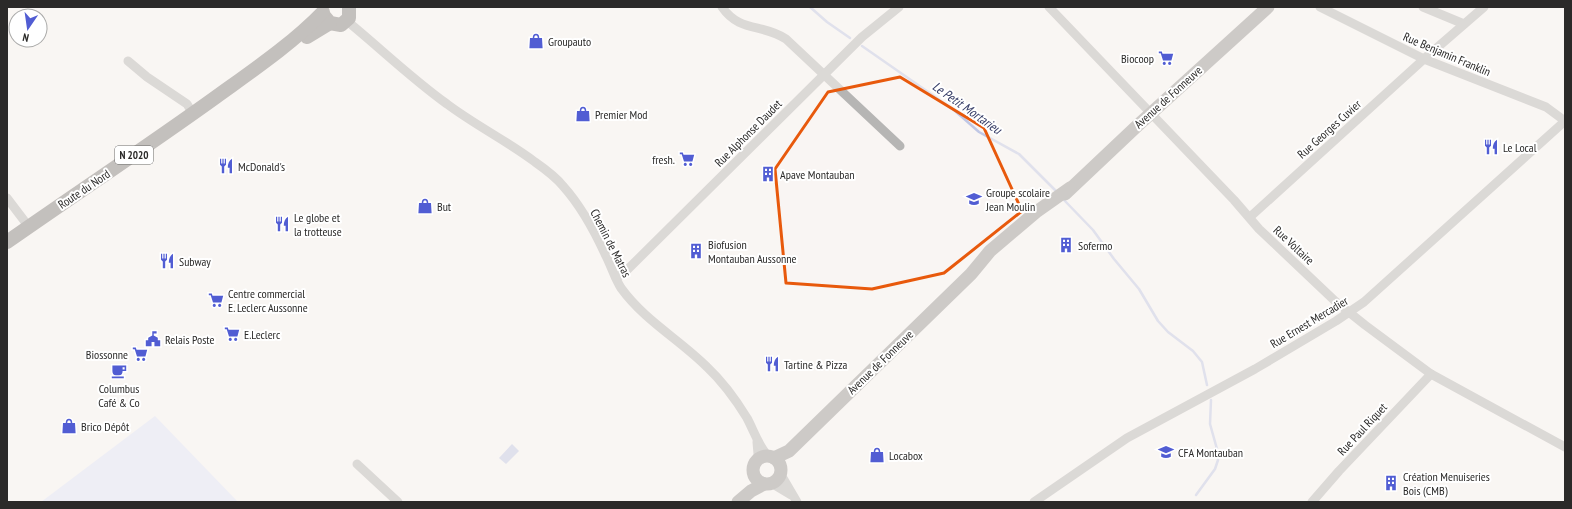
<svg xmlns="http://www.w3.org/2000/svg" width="1572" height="509" font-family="'PT Sans Narrow',sans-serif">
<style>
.green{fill:#e0e5f9}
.water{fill:#c0c7e5}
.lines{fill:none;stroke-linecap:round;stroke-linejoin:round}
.stream{stroke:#c0c7e5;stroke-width:2.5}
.street{stroke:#b6b5b4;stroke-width:9}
.secondary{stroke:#979593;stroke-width:13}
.primary{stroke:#817e7c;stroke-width:14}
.marked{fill:none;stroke:#e8590c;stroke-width:3;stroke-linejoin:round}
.labels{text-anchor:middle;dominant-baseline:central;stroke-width:4;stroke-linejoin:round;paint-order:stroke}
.shield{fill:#fff;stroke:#6b6a69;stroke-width:1}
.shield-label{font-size:11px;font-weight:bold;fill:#2b2a29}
.poi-label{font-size:12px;fill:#2b2a29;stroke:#fff;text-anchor:start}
.street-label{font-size:12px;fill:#2b2a29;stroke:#fff}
.water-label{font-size:13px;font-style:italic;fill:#353c66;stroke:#fff}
</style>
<rect width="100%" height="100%" fill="#f9f5f3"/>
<path class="green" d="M155,416l83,86h-197z"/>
<path class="water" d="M512,444l7,7 -13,13 -7,-6z"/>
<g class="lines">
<g class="stream">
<path d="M810,7l17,15 23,16"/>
<path d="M862,46l92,64 25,22 40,22 37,37"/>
<path d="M1064,200l29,30 21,29 25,30 19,32 10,11 25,19 9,11 5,23"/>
<path d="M1196,495l19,-26 3,-9 -1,-11 -7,-25 1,-24"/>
</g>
<g class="street">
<path d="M722,7c18,26 40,16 64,32l114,107"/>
<path d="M1049,7l185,193 25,29 76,72 30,24 66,49 134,73"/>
<path d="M1320,7l104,52 122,48 19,14"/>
<path d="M1423,7l41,17"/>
<path d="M347,21c33,27 65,58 100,83 28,21 60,37 88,58 10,7 20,14 28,24 18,20 31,44 42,68 6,11 9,23 16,34 24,33 58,51 86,79 16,15 29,33 40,51 7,13 11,27 21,38"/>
<path d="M128,61l19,16 40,27 6,10"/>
<path d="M7,198l22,29"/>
<path d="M1250,217l174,-158 60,-52"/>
<path d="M616,278l10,-7 236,-234 37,-30"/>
<path d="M757,460l1,-6 -1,-12"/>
<path d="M357,464l41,38"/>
<path d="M780,473l17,29"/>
<path d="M771,483l20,12"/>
<path d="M1034,502l93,-64 128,-69 81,-48 28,-19 201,-181"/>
<path d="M1312,502l27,-31 92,-97"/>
</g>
<g class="secondary">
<path d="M1065,194l72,-68 131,-119"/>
<circle cx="767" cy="470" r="14"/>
<path d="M774,458l15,-7 182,-177 19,-23 46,-39 34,-24"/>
<path d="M738,502l13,-11 13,-7"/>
</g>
<g class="primary">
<path d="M325,17l5,6 11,2 8,-7v-11"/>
<path d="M307,37l23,-14"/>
<path d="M7,242c70,-49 141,-96 209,-145 36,-26 76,-53 107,-85"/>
</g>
</g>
<path d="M0 0H1572V509H0ZM900,77l84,51 38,83 -78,62 -72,16 -86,-6 -11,-114 53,-77z" fill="#f9f5f3" fill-opacity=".55" fill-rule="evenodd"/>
<path class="marked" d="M900,77l84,51 38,83 -78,62 -72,16 -86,-6 -11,-114 53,-77z"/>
<defs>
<g id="shop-bare" transform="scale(1.2)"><path d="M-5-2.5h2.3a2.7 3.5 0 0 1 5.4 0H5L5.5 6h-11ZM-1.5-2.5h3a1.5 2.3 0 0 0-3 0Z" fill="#515dd3" stroke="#fff" stroke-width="2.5" paint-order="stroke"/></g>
<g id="supermarket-bare" transform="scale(1.2)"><path d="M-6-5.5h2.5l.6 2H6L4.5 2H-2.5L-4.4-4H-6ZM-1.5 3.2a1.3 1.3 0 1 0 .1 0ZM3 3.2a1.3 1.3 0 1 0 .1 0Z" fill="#515dd3" stroke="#fff" stroke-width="2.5" paint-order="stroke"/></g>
<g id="restaurant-bare" transform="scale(1.2)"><path d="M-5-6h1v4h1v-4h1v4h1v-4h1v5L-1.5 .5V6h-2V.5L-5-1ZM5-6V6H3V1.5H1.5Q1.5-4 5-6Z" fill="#515dd3" stroke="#fff" stroke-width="2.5" paint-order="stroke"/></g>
<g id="building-bare" transform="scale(1.2)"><path d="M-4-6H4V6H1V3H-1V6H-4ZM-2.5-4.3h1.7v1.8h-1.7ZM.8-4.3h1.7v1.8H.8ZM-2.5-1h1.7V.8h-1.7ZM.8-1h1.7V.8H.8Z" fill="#515dd3" stroke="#fff" stroke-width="2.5" paint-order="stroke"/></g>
<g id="school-bare" transform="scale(1.2)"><path d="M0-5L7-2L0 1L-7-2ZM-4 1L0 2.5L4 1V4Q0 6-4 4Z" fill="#515dd3" stroke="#fff" stroke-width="2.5" paint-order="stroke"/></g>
<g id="civic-bare" transform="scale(1.2)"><path d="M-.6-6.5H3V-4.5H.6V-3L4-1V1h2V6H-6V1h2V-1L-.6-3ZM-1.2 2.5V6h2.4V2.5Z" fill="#515dd3" stroke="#fff" stroke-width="2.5" paint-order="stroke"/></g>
<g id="cafe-bare" transform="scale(1.2)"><path d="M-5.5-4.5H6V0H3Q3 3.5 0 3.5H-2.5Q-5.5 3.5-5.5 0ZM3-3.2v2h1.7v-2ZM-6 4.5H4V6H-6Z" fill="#515dd3" stroke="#fff" stroke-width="2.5" paint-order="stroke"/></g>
<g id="university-bare" transform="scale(1.2)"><path d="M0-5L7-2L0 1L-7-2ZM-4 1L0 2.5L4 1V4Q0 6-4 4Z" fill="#515dd3" stroke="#fff" stroke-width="2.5" paint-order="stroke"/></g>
</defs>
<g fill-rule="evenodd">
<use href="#shop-bare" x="536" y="41"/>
<use href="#supermarket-bare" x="1166" y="58"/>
<use href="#shop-bare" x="583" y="114"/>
<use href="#restaurant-bare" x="1491" y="147"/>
<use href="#supermarket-bare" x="687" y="159"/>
<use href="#restaurant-bare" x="226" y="166"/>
<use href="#building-bare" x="768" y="174"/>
<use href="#school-bare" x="974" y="199"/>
<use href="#shop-bare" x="425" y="206"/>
<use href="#restaurant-bare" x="282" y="224"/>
<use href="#building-bare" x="1066" y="245"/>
<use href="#building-bare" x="696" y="251"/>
<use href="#restaurant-bare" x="167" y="261"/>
<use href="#supermarket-bare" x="216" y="300"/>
<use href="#supermarket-bare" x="232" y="334"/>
<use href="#civic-bare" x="153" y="339"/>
<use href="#supermarket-bare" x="140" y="354"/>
<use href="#restaurant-bare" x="772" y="364"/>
<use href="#cafe-bare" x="119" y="371"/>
<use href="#shop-bare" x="69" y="426"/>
<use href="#university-bare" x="1166" y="452"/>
<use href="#shop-bare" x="877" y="455"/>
<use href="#building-bare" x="1391" y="483"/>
</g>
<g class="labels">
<rect class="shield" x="115" y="146" width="38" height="18" rx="3"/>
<g class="shield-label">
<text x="134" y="155">N 2020</text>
</g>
<g class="poi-label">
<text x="548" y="41">Groupauto</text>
<text x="1154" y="58" text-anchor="end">Biocoop</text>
<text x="595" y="114">Premier Mod</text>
<text x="1503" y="147">Le Local</text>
<text x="675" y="159" text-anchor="end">fresh.</text>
<text x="238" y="166">McDonald's</text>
<text x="780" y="174">Apave Montauban</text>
<text x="986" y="192">Groupe scolaire<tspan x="986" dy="14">Jean Moulin</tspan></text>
<text x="437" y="206">But</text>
<text x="294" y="217">Le globe et<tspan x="294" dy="14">la trotteuse</tspan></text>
<text x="708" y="244">Biofusion<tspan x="708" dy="14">Montauban Aussonne</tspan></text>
<text x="1078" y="245">Sofermo</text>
<text x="179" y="261">Subway</text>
<text x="228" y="293">Centre commercial<tspan x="228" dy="14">E. Leclerc Aussonne</tspan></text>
<text x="244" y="334">E.Leclerc</text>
<text x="165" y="339">Relais Poste</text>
<text x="128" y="354" text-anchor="end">Biossonne</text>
<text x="784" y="364">Tartine &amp; Pizza</text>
<text x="119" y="388" text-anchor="middle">Columbus<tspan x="119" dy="14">Café &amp; Co</tspan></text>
<text x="81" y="426">Brico Dépôt</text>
<text x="1178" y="452">CFA Montauban</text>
<text x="889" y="455">Locabox</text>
<text x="1403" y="476">Création Menuiseries<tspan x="1403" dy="14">Bois (CMB)</tspan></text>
</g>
<g class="street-label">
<text transform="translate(1447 54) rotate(23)">Rue Benjamin Franklin</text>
<text transform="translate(1168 97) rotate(-42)">Avenue de Fonneuve</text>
<text transform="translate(1329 129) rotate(-42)">Rue Georges Cuvier</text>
<text transform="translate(748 133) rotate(-45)">Rue Alphonse Daudet</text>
<text transform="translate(84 189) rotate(-34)">Route du Nord</text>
<text transform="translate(611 243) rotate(63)">Chemin de Matras</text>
<text transform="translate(1294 245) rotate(43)">Rue Voltaire</text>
<text transform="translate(1309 322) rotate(-31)">Rue Ernest Mercadier</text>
<text transform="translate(880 362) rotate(-44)">Avenue de Fonneuve</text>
<text transform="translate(1362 429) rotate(-47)">Rue Paul Riquet</text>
</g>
<g class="water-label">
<text transform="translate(967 108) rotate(35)">Le Petit Mortarieu</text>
</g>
</g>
<rect width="1572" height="509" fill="none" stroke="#2b2a29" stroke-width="16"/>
<g transform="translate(28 28) rotate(193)"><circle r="19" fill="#ffffff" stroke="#aaaaa9"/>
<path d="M0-3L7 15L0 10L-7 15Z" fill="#515dd3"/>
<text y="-6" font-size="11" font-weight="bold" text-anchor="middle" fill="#2b2a29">N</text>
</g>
</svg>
